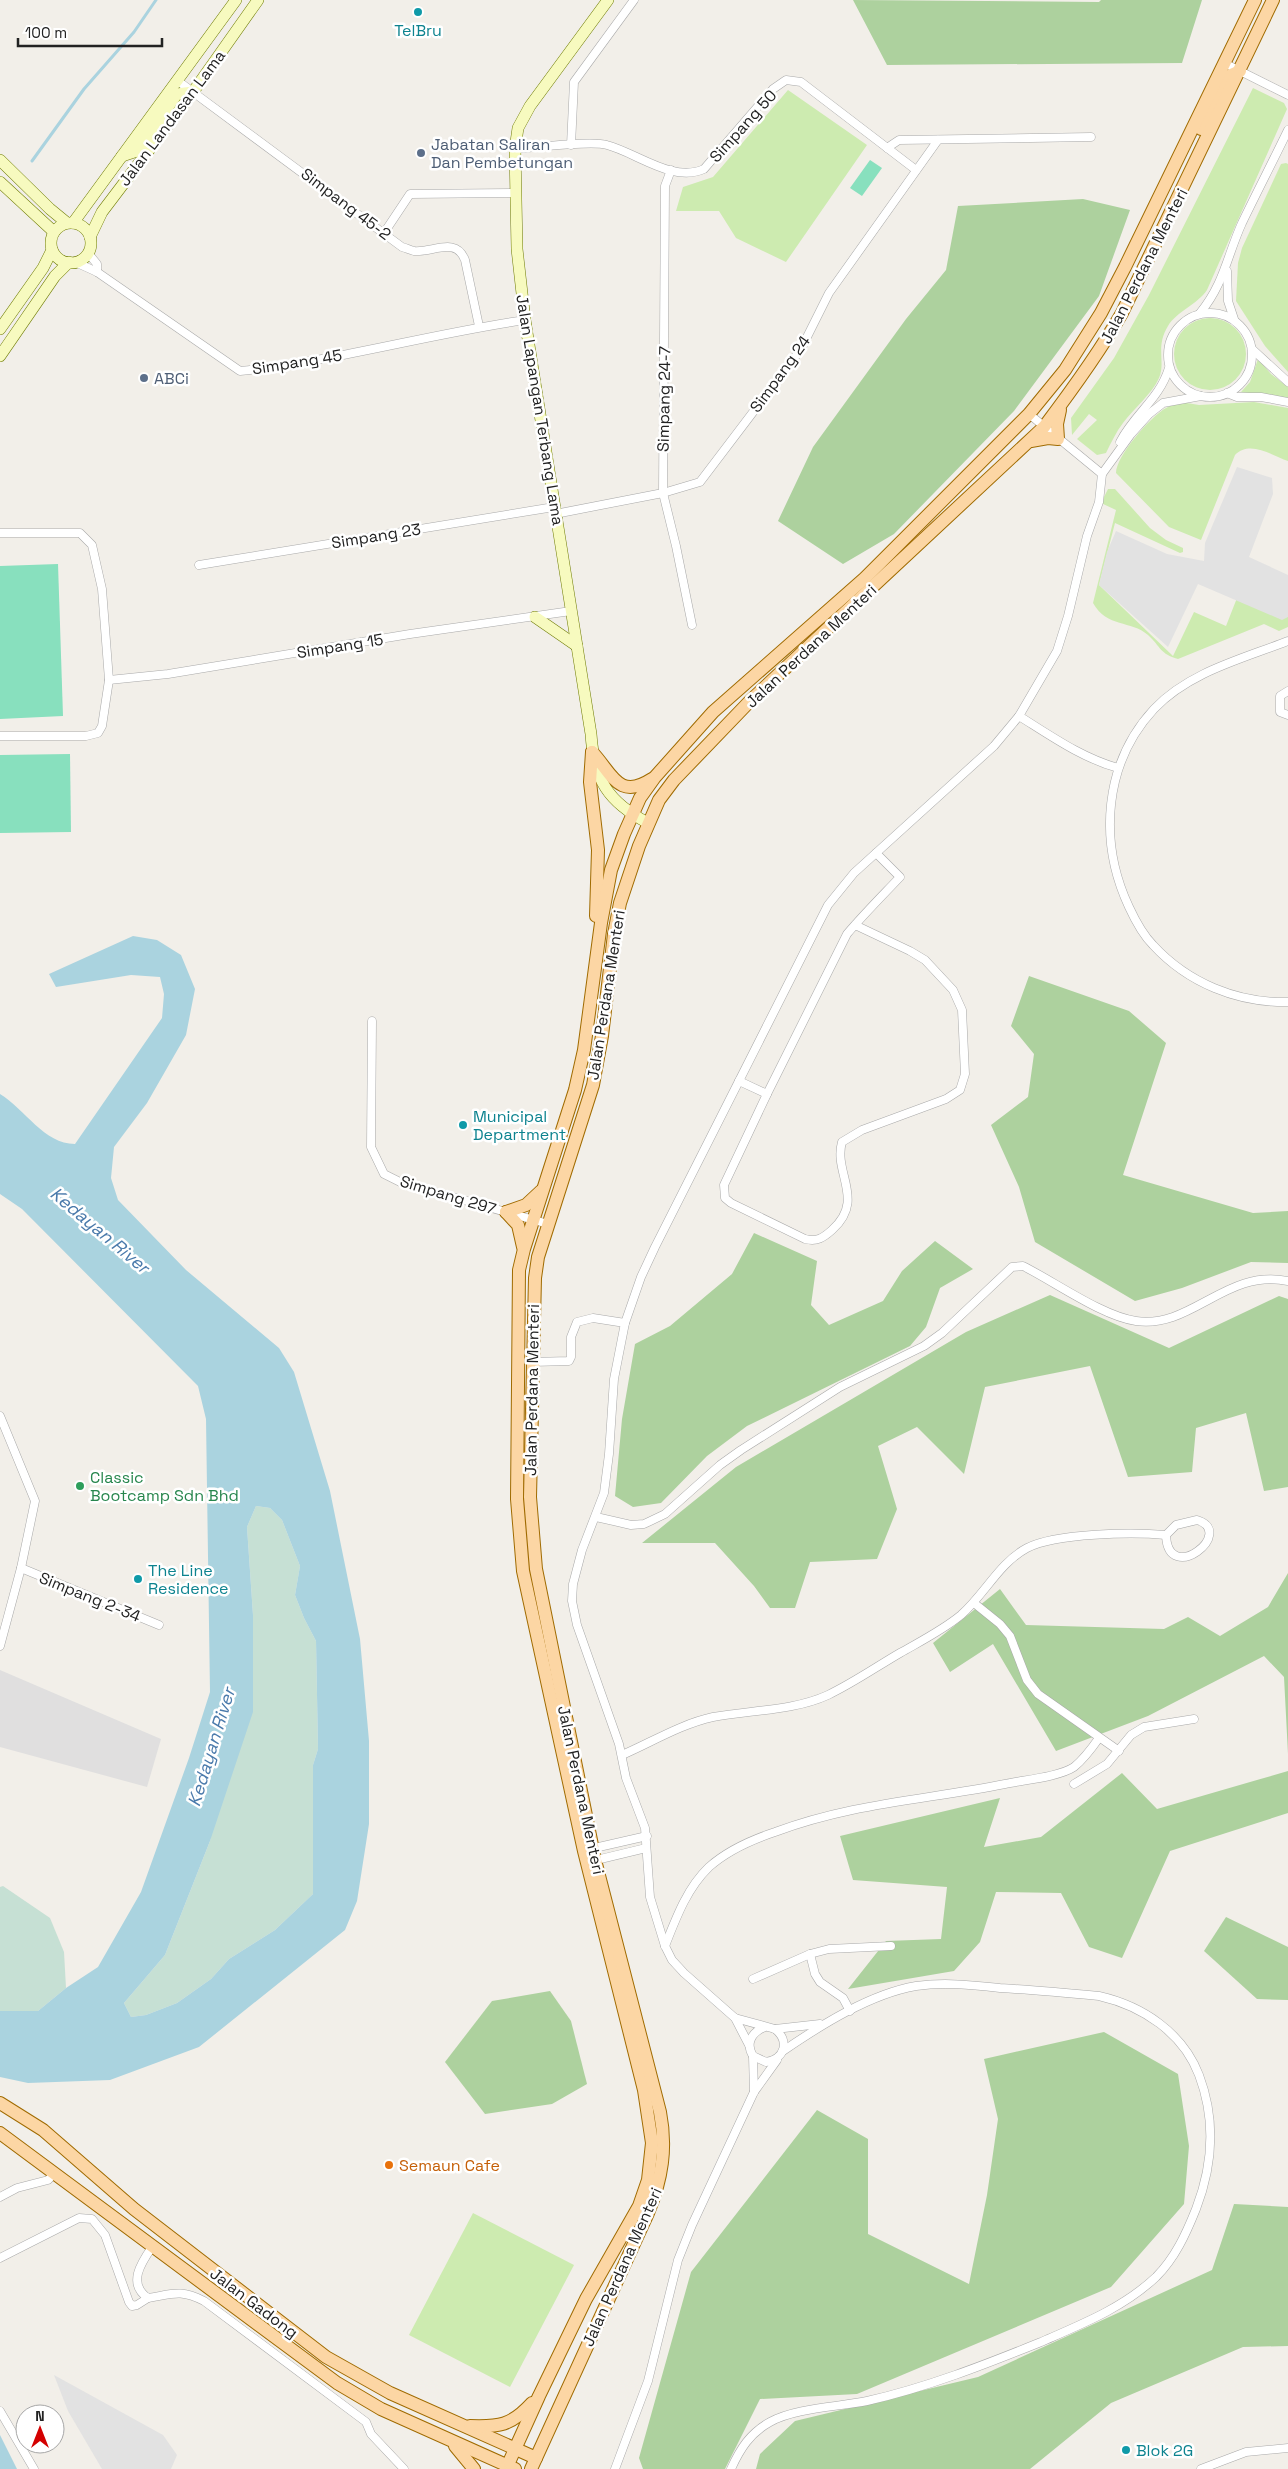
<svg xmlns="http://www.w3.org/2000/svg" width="1288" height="2469" font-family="'Space Grotesk',sans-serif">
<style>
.residential{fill:#e0dfdf}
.grass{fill:#cdebb0}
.forest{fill:#add19e}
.wetland{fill:#c6e0d4}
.pitch{fill:#88e0be}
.parking{fill:#e2e2e2}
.water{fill:#aad3df;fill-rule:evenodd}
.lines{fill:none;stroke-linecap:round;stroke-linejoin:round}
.stream{stroke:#aad3df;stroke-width:3}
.street-casing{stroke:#a9a9a9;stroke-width:9}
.secondary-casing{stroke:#707d05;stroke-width:12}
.primary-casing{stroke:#a06b00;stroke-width:14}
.street{stroke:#fff;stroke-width:8}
.secondary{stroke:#f7fabf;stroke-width:11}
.primary{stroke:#fcd6a4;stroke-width:12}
.culture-dot{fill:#0f9aa8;stroke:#fff;stroke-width:2}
.service-dot{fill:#5c6f8a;stroke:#fff;stroke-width:2}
.leisure-dot{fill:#2e9e5b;stroke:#fff;stroke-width:2}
.food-dot{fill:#e8710a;stroke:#fff;stroke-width:2}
.labels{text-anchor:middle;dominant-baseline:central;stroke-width:5;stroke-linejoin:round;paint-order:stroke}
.culture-label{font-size:16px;fill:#0d838f;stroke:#fff;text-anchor:start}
.street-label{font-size:16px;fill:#222;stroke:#fff}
.service-label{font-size:16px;fill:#4e5e75;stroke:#fff;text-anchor:start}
.leisure-label{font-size:16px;fill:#27864d;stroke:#fff;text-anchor:start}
.food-label{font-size:16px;fill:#c56008;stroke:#fff;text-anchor:start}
.water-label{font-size:18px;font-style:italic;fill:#4a7aab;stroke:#fff}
</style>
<rect width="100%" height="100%" fill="#f2efe9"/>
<path class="residential" d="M0,1670l161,69 -14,48 -147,-40z"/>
<g class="grass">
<path d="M1253,88l31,15 3,6 -80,181c-10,15 -30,21 -39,36 -13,21 -2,36 -9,52 -7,16 -25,30 -36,45 -7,9 -12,20 -17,30l-9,2 -20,-16 20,-19 -8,-6 -17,21 -1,-17 43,-60 35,-63z"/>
<path d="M788,90l79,55 -81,117 -50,-24 -17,-27h-43l7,-24 30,-10z"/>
<path d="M1286,163l2,1v208l-23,-26 -29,-45 2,-38 4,-15 39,-84z"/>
<circle cx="1210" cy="354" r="36"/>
<path d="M1258,359l13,15 17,13v11l-47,-6 9,-10z"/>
<path d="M1181,402l18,3 55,-3 34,6v53c-17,-6 -38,-21 -53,-6l-34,85 -32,-13 -53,-54c0,-17 35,-57 50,-65 5,-3 10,-4 15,-6z"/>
<path d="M1108,489h7l35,39 16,12 17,8v4l-3,1 -65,-30 -16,62 74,71 21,-44 32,14 11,-28 51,18v11l-9,4 -15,-7 -86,35c-18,-5 -17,-12 -30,-24 -17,-15 -41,-7 -55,-32l23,-93 -15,-7z"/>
<path d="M473,2213l101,52 -64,122 -101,-52z"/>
</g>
<g class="forest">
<path d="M853,0l246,2 2,-2h101l-20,63 -295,2z"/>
<path d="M1083,199l47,11 -31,86 -85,115 -120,123 -51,30 -65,-43 35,-74 93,-128 40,-49 12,-64z"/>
<path d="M1029,976l100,35 37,32 -43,132 130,38 35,-2v52l-37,-1 -69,26 -47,13 -100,-59 -16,-55 -28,-62 37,-28 6,-43 -23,-28z"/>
<path d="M754,1233l63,28 -6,44 18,20 54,-24 19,-30 33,-30 38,28 -33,19 -14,39 -16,19 -163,80 -40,30 -46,47 -28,4 -18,-11 7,-77 13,-75 35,-18 62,-52z"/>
<path d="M1050,1295l119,53 110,-52 9,3v188l-24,4 -18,-78 -50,15 -4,44 -64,5 -38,-111 -105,21 -21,87 -47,-47 -39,19 19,63 -20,50 -67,3 -15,46h-25l-16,-22 -39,-43h-73l94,-76 230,-135z"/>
<path d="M1288,1573v181l-4,-77 -20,-21 -116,60 -92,35 -63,-107 -43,28 -17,-29 67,-54 26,36 138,4 24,-12 32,19 48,-29z"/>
<path d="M1288,1771v42l-118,38 -48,107 -33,-11 -28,-54 -65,-1 -16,50 -26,29 -106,18 38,-48 55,-2 6,-52 -94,-7 -13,-44 160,-38 -16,49 57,-10 81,-64 35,36z"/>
<path d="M1226,1917l62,30v53l-31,-1 -53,-48z"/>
<path d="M550,1991l21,30 16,63 -35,20 -67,10 -40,-52 47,-61z"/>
<path d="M1104,2032l74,42 11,72 -5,58 -73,83 -254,107 -97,5 -35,70h-82l-4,-11 52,-186 126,-162 51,29v95l101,50 18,-89 11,-76 -14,-60z"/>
<path d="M1234,2204l54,3v139l-45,1 -132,56 -81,66h-274l4,-15 35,-33 183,-44 234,-107z"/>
</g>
<g class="wetland">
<path d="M256,1506l14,2 12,12 18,46 -5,29 9,23 12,23 2,108 -5,16v129l-38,36 -46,29 -18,20 -34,24 -31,12 -15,2 -7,-14 41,-48 45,-114 43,-226 -6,-88z"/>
<path d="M3,1886l47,32 14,34 2,36 -28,23h-38v-124z"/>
</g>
<g class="pitch">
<path d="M870,160l12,8 -20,28 -12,-8z"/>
<path d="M58,564l5,152 -63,3v-153z"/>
<path d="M70,754l1,78 -71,1v-78z"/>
</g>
<g class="parking">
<path d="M1237,467l35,11 1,16 -24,63 39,18v42l-6,3 -84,-36 -30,63 -69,-62 8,-33 9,-21 51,23 37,7 1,-18z"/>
<path d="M54,2375l109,60 14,20 -6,14h-69l-34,-58z"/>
</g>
<g class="water">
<path d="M133,936l24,4 24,15 14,34 -9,46 -39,68 -33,44 -3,31 7,22 68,70 93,78 15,24 36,119 30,148 9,102v83l-12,77 -12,29 -146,117 -89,33 -82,3 -28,-6v-66h38l28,-23 32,-21 43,-75 48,-134 21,-66 -4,-273 -8,-33 -176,-177 -22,-15v-100c25,15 44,50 75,50l87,-126 2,-24 -4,-17 -29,-2 -75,12 -7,-13zM256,1506l14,2 12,12 18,46 -5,29 9,23 12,23 2,108 -5,16v129l-38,36 -46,29 -18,20 -34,24 -31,12 -15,2 -7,-14 41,-48 45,-114 43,-129v-97l-6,-88z"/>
<path d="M0,2435l17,34h-17z"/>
</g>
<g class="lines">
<path class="stream" d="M32,161l52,-72 50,-57 22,-32"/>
<g class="street-casing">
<g id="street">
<path d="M1224,63l64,32"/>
<path d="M178,81l224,166c4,1 8,3 12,4 18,2 42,-15 51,9l14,66"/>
<path d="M571,145l3,-63 60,-82"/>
<path d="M887,148l12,-8 192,-3"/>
<path d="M515,149c21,-1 75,-9 92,-4 30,8 66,38 97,24l69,-80 13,-9 15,2 115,88"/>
<path d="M671,170l-6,16 -2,307 13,53 16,79"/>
<path d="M384,233l26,-39 105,-1"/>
<path d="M88,253l9,11v8"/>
<path d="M75,262l22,10 143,99c96,-10 189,-37 285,-51"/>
<path d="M1227,271l1,30 6,18"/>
<circle cx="1210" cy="355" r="42"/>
<path d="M1200,313c24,-29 27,-57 42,-90 15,-31 31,-62 46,-93"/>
<path d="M1252,349l36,33"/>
<path d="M1227,393l10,4h24l27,5"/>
<path d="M1029,414l73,60"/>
<path d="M1120,442c15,-29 39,-42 49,-74"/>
<path d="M555,514l108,-21 37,-11 101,-133 28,-56 109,-153"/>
<path d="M0,533h80l12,12 10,44 7,91 -7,46 -4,7 -12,3h-86"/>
<path d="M199,565l355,-58"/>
<path d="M1288,641c-46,18 -99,31 -134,68 -50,54 -56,132 -25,198 6,13 14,28 24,38 35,38 84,58 135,57"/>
<path d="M109,680l59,-6 242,-40 161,-23"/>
<path d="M1288,691l-8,5v16l8,3"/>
<path d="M1019,716c32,20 63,42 99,52"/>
<path d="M855,925l55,26 15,9 28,30 9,20 3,64 -5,16 -14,9 -84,31 -20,12c-9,31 24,58 -10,88 -9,8 -15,12 -27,9l-74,-36 -6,-5 -1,-13 43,-91 80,-160c17,-20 35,-38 53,-57l-24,-24"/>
<path d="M372,1021l-1,126 13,27 16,8 148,42"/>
<path d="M739,1081l28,13"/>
<path d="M532,1362l37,-1 2,-4v-20l6,-15 16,-4 32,5"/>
<path d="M0,1416l35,85 -14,67 -21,78"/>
<path d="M596,1517l35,8 13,-1 21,-10 55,-49 21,-15 99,-63 84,-41 18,-13 70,-66 11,-1c32,16 79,50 113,55 56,8 90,-53 152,-40"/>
<path d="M1197,1520c40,12 -29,67 -31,15l10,-10z"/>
<path d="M21,1568l138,57"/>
<path d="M974,1603l26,21 10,12 17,44 11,14 81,57"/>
<path d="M622,1755c30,-13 59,-31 91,-38 38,-7 80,-6 115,-22 25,-12 48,-28 72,-42 21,-12 43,-23 61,-38 24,-21 38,-52 66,-67 29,-15 106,-16 139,-13"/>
<path d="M1074,1784l33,-20 24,-29 13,-8 50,-8"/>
<path d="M590,1849l57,-13"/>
<path d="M592,1861l54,-13"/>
<path d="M665,1946c11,-28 22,-58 44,-79 19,-17 42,-27 66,-35 78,-29 150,-32 230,-48 18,-4 54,-7 69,-17 10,-8 18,-19 25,-29"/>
<path d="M810,1954l5,20 5,8 23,16 7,13"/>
<path d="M753,1979l57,-25 19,-5 62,-3"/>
<path d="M735,2018l14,27"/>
<path d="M765,2027c-13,5 -20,16 -12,29l13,6c19,-3 24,-21 9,-33l-40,-11 -51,-45 -12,-13 -7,-14 -15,-49 -5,-69 -19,-50 -7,-34 -42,-119 -5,-24 1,-17 9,-34 22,-57 5,-39 5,-75 11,-56 16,-46 14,-30 173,-342 26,-32 140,-127 25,-30 38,-65 11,-35 19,-80 12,-34 3,-28 29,-40 18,-20 14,-11 38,-7"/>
<path d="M775,2029l45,-5"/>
<path d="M753,2056l1,36"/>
<path d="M0,2197l17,-9 31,-8 6,-6"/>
<path d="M152,2247c-11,16 -25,37 -4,51 25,-4 32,-9 56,3l162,121 5,12 33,35"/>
<path d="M0,2258l79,-40 13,1 13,16 24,67 3,4 5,-1 11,-7"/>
<path d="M0,2411l34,58"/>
<path d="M615,2469l33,-88 30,-121 14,-35 62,-133 23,-32"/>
<path d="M731,2469c9,-20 19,-36 39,-47 25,-14 68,-15 97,-21 61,-14 117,-36 174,-59 41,-18 82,-34 115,-65 19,-19 30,-43 40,-68 17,-44 20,-89 3,-134 -16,-42 -56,-69 -100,-79 -33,-3 -66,-6 -99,-8 -28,-3 -56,-6 -84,-2 -46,8 -95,39 -133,65"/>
<path d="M1201,2469l45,-17 42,-4"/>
</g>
</g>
<g class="secondary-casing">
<g id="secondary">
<path d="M608,0l-78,106 -12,22 -3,21 2,100 8,71 66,414c3,46 17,68 57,89"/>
<path d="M122,156l15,-5 40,-57 16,-2"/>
<path d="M0,160l50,49 17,14"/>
<path d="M0,182l54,50"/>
<path d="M73,223l163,-223"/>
<circle cx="71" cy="243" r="20"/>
<path d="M90,237l12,-25 91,-120 65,-92"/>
<path d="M0,329l43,-61 9,-18"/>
<path d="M0,356l55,-80 14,-14"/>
<path d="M535,617l42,29"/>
</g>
</g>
<g class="primary-casing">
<g id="primary">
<path d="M1201,129l26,-52 13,-6"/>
<path d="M1031,441l17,-3 10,1 -1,-15 3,-14"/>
<path d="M592,752l-2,30 8,68 -2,66"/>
<path d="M592,752c20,21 26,49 60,27"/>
<path d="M506,1212l20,-7 15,-14"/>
<path d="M506,1212l12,13 5,22"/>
<path d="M0,2103l43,27 91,79 192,148 64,36 146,65"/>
<path d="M0,2133l337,250 44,26 134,60"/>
<path d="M470,2426c29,1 41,0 62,-23"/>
<path d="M455,2446l19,23"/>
<path d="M506,2469l33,-73 47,-97 53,-93 9,-26 4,-37 -8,-53 -60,-239 -61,-280 -6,-72 2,-229 5,-21 51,-159 9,-40 17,-127 10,-53 13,-36 16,-36 15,-21 58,-65 152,-134 164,-164 36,-44 36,-57 24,-46 130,-267"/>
<path d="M531,2469l117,-256c14,-34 19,-65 12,-101l-65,-252 -59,-291 -6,-72 5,-219 3,-21 55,-172 9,-49 12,-102 6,-31 19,-57 20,-46 15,-20 76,-79 294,-274c28,-37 55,-74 78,-114l151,-313"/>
</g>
</g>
<use href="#street" class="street"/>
<use href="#secondary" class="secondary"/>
<use href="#primary" class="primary"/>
</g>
<g class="culture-dot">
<circle cx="418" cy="12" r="5"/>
<circle cx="463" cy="1125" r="5"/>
<circle cx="138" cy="1579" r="5"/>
<circle cx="1126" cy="2450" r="5"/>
</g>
<g class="service-dot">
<circle cx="421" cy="153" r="5"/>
<circle cx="144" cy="378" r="5"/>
</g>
<circle class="leisure-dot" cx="80" cy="1486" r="5"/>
<circle class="food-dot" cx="389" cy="2165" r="5"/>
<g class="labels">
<g class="culture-label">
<text x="418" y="30" text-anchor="middle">TelBru</text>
<text x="473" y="1116">Municipal<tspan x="473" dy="18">Department</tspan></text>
<text x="148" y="1570">The Line<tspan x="148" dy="18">Residence</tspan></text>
<text x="1136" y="2450">Blok 2G</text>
</g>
<g class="street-label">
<text transform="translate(172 118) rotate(-53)">Jalan Landasan Lama</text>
<text transform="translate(743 126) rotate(-48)">Simpang 50</text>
<text transform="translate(346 204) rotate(37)">Simpang 45-2</text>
<text transform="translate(1144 266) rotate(-63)">Jalan Perdana Menteri</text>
<text transform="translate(297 362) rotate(-9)">Simpang 45</text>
<text transform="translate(780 374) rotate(-54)">Simpang 24</text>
<text transform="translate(664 399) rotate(-89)">Simpang 24-7</text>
<text transform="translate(540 410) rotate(81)">Jalan Lapangan Terbang Lama</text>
<text transform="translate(376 536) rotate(-9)">Simpang 23</text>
<text transform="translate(340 646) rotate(-9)">Simpang 15</text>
<text transform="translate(811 646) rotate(-43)">Jalan Perdana Menteri</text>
<text transform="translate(606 995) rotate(-81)">Jalan Perdana Menteri</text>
<text transform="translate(448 1195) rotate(17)">Simpang 297</text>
<text transform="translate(532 1390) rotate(-89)">Jalan Perdana Menteri</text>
<text transform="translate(90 1597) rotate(22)">Simpang 2-34</text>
<text transform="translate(581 1790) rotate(78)">Jalan Perdana Menteri</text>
<text transform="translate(622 2267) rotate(-66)">Jalan Perdana Menteri</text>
<text transform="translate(254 2303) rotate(37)">Jalan Gadong</text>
</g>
<g class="service-label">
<text x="431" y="144">Jabatan Saliran<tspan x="431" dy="18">Dan Pembetungan</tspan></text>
<text x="154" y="378">ABCi</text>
</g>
<g class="leisure-label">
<text x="90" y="1477">Classic<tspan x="90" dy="18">Bootcamp Sdn Bhd</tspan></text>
</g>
<g class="food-label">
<text x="399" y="2165">Semaun Cafe</text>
</g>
<g class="water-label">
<text transform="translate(100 1230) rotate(40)">Kedayan River</text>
<text transform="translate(211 1747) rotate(-73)">Kedayan River</text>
</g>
</g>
<g transform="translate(40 2429)"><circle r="24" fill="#ffffff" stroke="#a7a7a7"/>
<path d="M0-4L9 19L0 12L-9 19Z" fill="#d40000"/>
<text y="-8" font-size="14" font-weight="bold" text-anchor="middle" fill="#222222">N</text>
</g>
<path d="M18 38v8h144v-8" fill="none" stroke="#222222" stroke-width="2.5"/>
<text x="25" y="38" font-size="15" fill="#222222" stroke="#ffffff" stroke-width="4" paint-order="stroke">100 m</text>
</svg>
